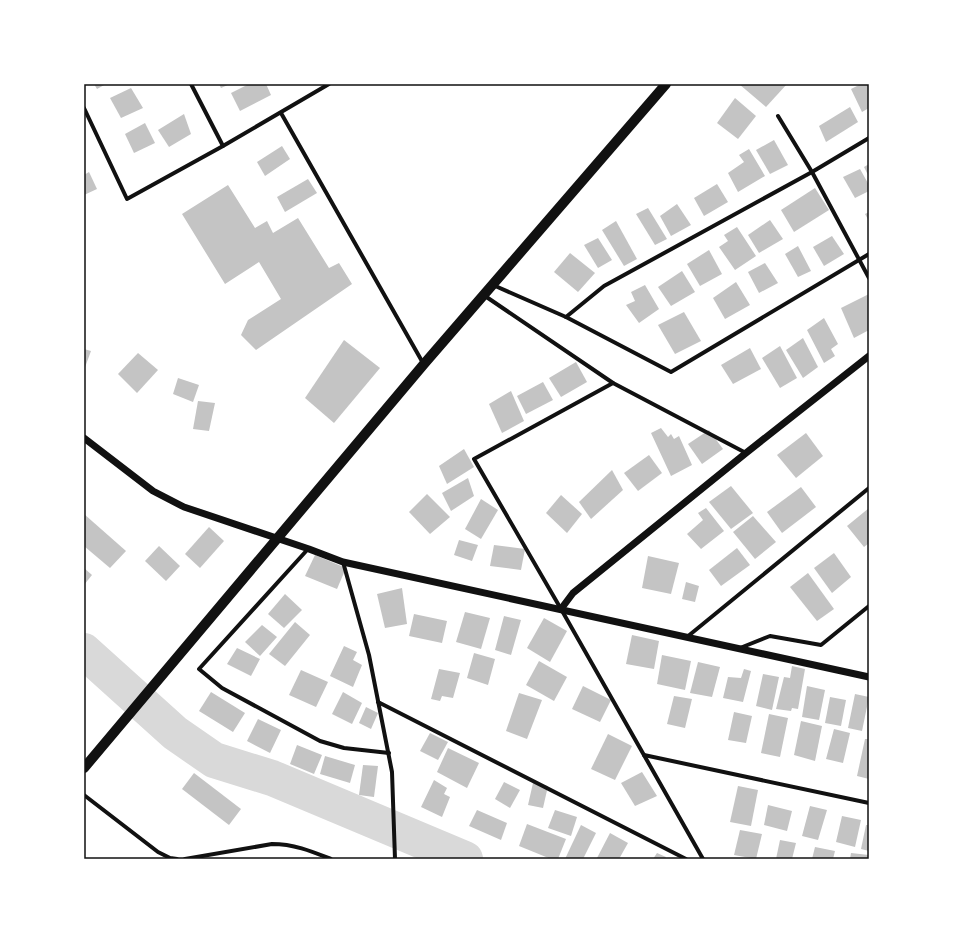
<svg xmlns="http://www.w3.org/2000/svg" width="953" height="943" font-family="Figtree,sans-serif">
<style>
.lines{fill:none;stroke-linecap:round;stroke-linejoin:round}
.river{stroke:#d9d9d9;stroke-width:36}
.building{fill:#c4c4c4}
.minor{stroke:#111;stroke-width:4}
.tertiary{stroke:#111;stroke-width:7}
.primary{stroke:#111;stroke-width:10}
.neatline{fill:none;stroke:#111;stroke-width:1.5}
</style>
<rect width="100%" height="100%" fill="#fff"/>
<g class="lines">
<path class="river" d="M84,651l91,82 39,27 58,18 193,81"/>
</g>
<g class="building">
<path d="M94,84h12l-9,5z"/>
<path d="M219,84h11l-9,4z"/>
<path d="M249,84h17l5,11 -31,16 -9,-18z"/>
<path d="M739,84h48l-21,23z"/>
<path d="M861,84h8v24l-7,4 -11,-23z"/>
<path d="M131,88l12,20 -22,10 -11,-20z"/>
<path d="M735,98l21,18 -18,23 -21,-16z"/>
<path d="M850,107l8,15 -32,20 -7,-16z"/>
<path d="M184,114l7,20 -22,13 -11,-17z"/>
<path d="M145,123l10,20 -21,10 -9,-19z"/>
<path d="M774,140l14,25 -18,9 -14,-24z"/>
<path d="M282,146l8,13 -25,17 -8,-14z"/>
<path d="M749,149l16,27 -27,16 -10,-19 16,-11 -5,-7z"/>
<path d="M869,164v13l-5,-10z"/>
<path d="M860,169l9,16v6l-14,7 -12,-21z"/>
<path d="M89,172l8,17 -13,6v-20z"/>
<path d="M308,179l9,14 -32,19 -8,-15z"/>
<path d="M717,184l11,18 -24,14 -10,-18z"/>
<path d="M228,185l27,43 12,-7 6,12 25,-15 31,50 10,-5 13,21 -96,66 -15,-15 7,-15 33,-21 -22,-37 -34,22 -43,-70z"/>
<path d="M815,188l14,22 -35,22 -13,-22z"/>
<path d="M677,204l14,21 -20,11 -11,-20z"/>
<path d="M648,208l19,31 -12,6 -19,-31z"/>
<path d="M869,212v9l-4,-7z"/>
<path d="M770,220l13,19 -24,14 -11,-18z"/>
<path d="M616,221l21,38 -13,7 -22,-36z"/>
<path d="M737,227l19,29 -21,14 -16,-23 9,-6 -4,-6z"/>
<path d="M832,236l12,18 -20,12 -11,-19z"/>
<path d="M598,238l14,22 -14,8 -14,-23z"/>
<path d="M798,246l13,25 -13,6 -13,-23z"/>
<path d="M709,250l13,24 -22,12 -13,-22z"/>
<path d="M570,253l25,20 -17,19 -24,-20z"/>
<path d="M765,263l13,20 -19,10 -11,-21z"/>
<path d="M682,271l13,21 -24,14 -13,-19z"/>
<path d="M736,282l14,23 -25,14 -12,-21z"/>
<path d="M645,285l14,24 -20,14 -13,-18 9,-4 -4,-9z"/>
<path d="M869,294v36l-15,8 -13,-30z"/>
<path d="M684,312l17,29 -26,13 -17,-29z"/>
<path d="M824,318l14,26 -7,5 4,7 -11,7 -17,-33z"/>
<path d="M803,338l15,29 -15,11 -17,-28z"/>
<path d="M344,340l36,28 -46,55 -29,-25z"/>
<path d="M780,346l17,32 -17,10 -18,-30z"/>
<path d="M750,348l11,21 -28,15 -12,-19z"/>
<path d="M84,349l7,2 -7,19z"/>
<path d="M138,353l20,17 -21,23 -19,-19z"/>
<path d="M576,362l11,20 -26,15 -12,-19z"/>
<path d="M178,378l21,7 -6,17 -20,-8z"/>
<path d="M543,382l10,18 -27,14 -9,-18z"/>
<path d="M511,391l13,30 -22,12 -13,-29z"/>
<path d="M198,401l17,2 -6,28 -16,-2z"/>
<path d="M661,428l7,9 3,-3 3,5 5,-3 13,29 -21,11 -20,-43z"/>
<path d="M709,430l14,19 -21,15 -14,-20z"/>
<path d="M806,433l17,23 -27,22 -19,-23z"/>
<path d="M464,449l10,18 -27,17 -8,-18z"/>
<path d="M649,455l13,18 -24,18 -14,-18z"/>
<path d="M612,470l11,20 -32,29 -12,-17z"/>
<path d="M468,478l6,18 -23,15 -9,-18z"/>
<path d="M731,486l22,27 -22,16 -22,-27z"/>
<path d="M801,487l15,20 -34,26 -15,-21z"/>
<path d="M427,494l23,23 -20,17 -21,-22z"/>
<path d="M561,495l21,19 -15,19 -21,-20z"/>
<path d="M481,499l17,11 -17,29 -16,-10z"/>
<path d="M706,508l18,23 -23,18 -14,-15 16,-14 -5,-7z"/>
<path d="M869,508v35l-5,4 -17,-21z"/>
<path d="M84,514l42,37 -16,17 -26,-22z"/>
<path d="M753,516l23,26 -21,17 -22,-27z"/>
<path d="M209,527l15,14 -24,27 -15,-14z"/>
<path d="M459,540l19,5 -6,16 -18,-6z"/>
<path d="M494,545l31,4 -4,21 -31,-4z"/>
<path d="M159,546l21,20 -14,15 -21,-20z"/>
<path d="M737,548l13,17 -29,21 -12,-16z"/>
<path d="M834,553l17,24 -19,16 -18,-25z"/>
<path d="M315,555l31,13 -9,21 -32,-13z"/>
<path d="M648,556l31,7 -8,31 -29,-6z"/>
<path d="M84,568l8,7 -8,10z"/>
<path d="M808,573l26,36 -17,12 -27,-34z"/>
<path d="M686,582l13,4 -4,16 -13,-3z"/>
<path d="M402,588l5,36 -22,4 -8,-34z"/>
<path d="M285,594l17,16 -18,18 -16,-14z"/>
<path d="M465,612l25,6 -9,31 -25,-7z"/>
<path d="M414,614l33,7 -5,22 -33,-7z"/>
<path d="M504,616l17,4 -10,35 -16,-5z"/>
<path d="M544,618l23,13 -17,31 -23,-14z"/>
<path d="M295,622l15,13 -25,31 -16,-12z"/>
<path d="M262,625l15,12 -17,19 -15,-14z"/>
<path d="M632,635l27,6 -5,28 -28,-5z"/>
<path d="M344,646l13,6 -4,8 9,5 -9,22 -23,-11z"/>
<path d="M237,648l23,11 -9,17 -24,-12z"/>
<path d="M474,653l21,6 -7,26 -21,-7z"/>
<path d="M662,655l29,6 -6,29 -28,-6z"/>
<path d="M539,661l28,16 -13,24 -28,-16z"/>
<path d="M698,662l22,5 -8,30 -22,-4z"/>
<path d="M792,666l13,3 -7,40 -6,-1 -1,3 -15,-2 8,-32 6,1z"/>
<path d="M439,669l21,4 -7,25 -11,-2 -2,5 -9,-2z"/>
<path d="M744,669l7,2 -8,31 -20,-4 5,-21 13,1z"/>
<path d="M301,670l27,12 -12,25 -27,-12z"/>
<path d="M763,674l16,3 -7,33 -16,-4z"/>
<path d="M583,686l28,14 -11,22 -28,-13z"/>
<path d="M807,686l18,4 -6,30 -17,-3z"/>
<path d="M211,692l34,21 -12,19 -34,-21z"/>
<path d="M343,692l19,11 -10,21 -20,-10z"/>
<path d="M519,693l23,7 -15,39 -21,-8z"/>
<path d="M855,694l14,3 -7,34 -14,-3z"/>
<path d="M674,696l18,3 -7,29 -18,-4z"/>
<path d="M830,697l16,3 -5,26 -16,-3z"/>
<path d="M366,707l12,6 -7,16 -12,-6z"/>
<path d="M734,712l18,4 -6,27 -18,-3z"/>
<path d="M769,714l19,4 -8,39 -19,-4z"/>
<path d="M258,719l23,11 -11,23 -23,-12z"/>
<path d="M801,721l21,5 -7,35 -21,-6z"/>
<path d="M834,729l16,4 -7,30 -17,-4z"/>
<path d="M430,733l18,9 -10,18 -18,-9z"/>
<path d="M608,734l24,12 -17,34 -24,-11z"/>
<path d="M865,739h4v40l-12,-3z"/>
<path d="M297,745l25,10 -8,19 -24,-10z"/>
<path d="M448,748l31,15 -12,25 -30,-16z"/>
<path d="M325,756l30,9 -5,18 -30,-9z"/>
<path d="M363,765l15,1 -4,31 -15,-2z"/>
<path d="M642,772l15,24 -22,10 -14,-23z"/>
<path d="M194,773l47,36 -12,16 -47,-36z"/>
<path d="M434,780l13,8 -3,6 6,3 -8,20 -21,-10z"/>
<path d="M504,782l16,8 -10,18 -15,-9z"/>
<path d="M533,783l15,3 -5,22 -15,-3z"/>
<path d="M738,786l20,4 -7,36 -21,-4z"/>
<path d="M768,805l24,6 -5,20 -23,-6z"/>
<path d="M810,806l17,4 -9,30 -16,-4z"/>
<path d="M477,810l30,13 -6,17 -32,-14z"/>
<path d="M555,810l22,7 -6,19 -23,-8z"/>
<path d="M842,816l19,4 -6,27 -19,-5z"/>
<path d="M527,824l39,15 -8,20h-7l-32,-13z"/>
<path d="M581,825l15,8 -13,26h-18z"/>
<path d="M866,825h3v26l-8,-2z"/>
<path d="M740,830l22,4 -6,25 -22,-4z"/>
<path d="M610,833l18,10 -9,16h-20l-2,-1z"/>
<path d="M780,840l16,3 -4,16h-16z"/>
<path d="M815,847l20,4 -2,8h-21z"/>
<path d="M657,853l9,4 -1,2h-12z"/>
<path d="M851,853l18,2v4h-19z"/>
</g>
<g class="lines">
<g class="minor">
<path d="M191,84l32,62"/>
<path d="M84,108l43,91 96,-53 106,-62"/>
<path d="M281,113l142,250"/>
<path d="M778,116l34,56 57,106"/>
<path d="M493,285l73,32 38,-31 208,-114 57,-34"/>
<path d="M485,296l128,87 133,70"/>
<path d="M566,317l105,55 198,-118"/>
<path d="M613,383l-139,76 87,150 142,250"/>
<path d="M308,549l-109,120 23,19 98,53 24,7 45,5"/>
<path d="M343,562l26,93 23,117 3,87"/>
<path d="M687,637l182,-149"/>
<path d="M740,648l30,-12 51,9 48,-39"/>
<path d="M378,702l308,157"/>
<path d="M644,755l225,48"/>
<path d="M84,795l74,57 12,6 7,1"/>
<path d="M185,859l87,-15c22,0 39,7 59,15"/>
</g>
<g class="tertiary">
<path d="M84,438l69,53 31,16 125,42 34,13 526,115"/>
<path d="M561,609l12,-16 173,-140 123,-97"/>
</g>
<path class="primary" d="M84,768l340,-404 242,-280"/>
</g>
<rect width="953" height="943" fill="none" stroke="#ffffff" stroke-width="170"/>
<rect x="85" y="85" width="783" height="773" class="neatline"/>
</svg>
